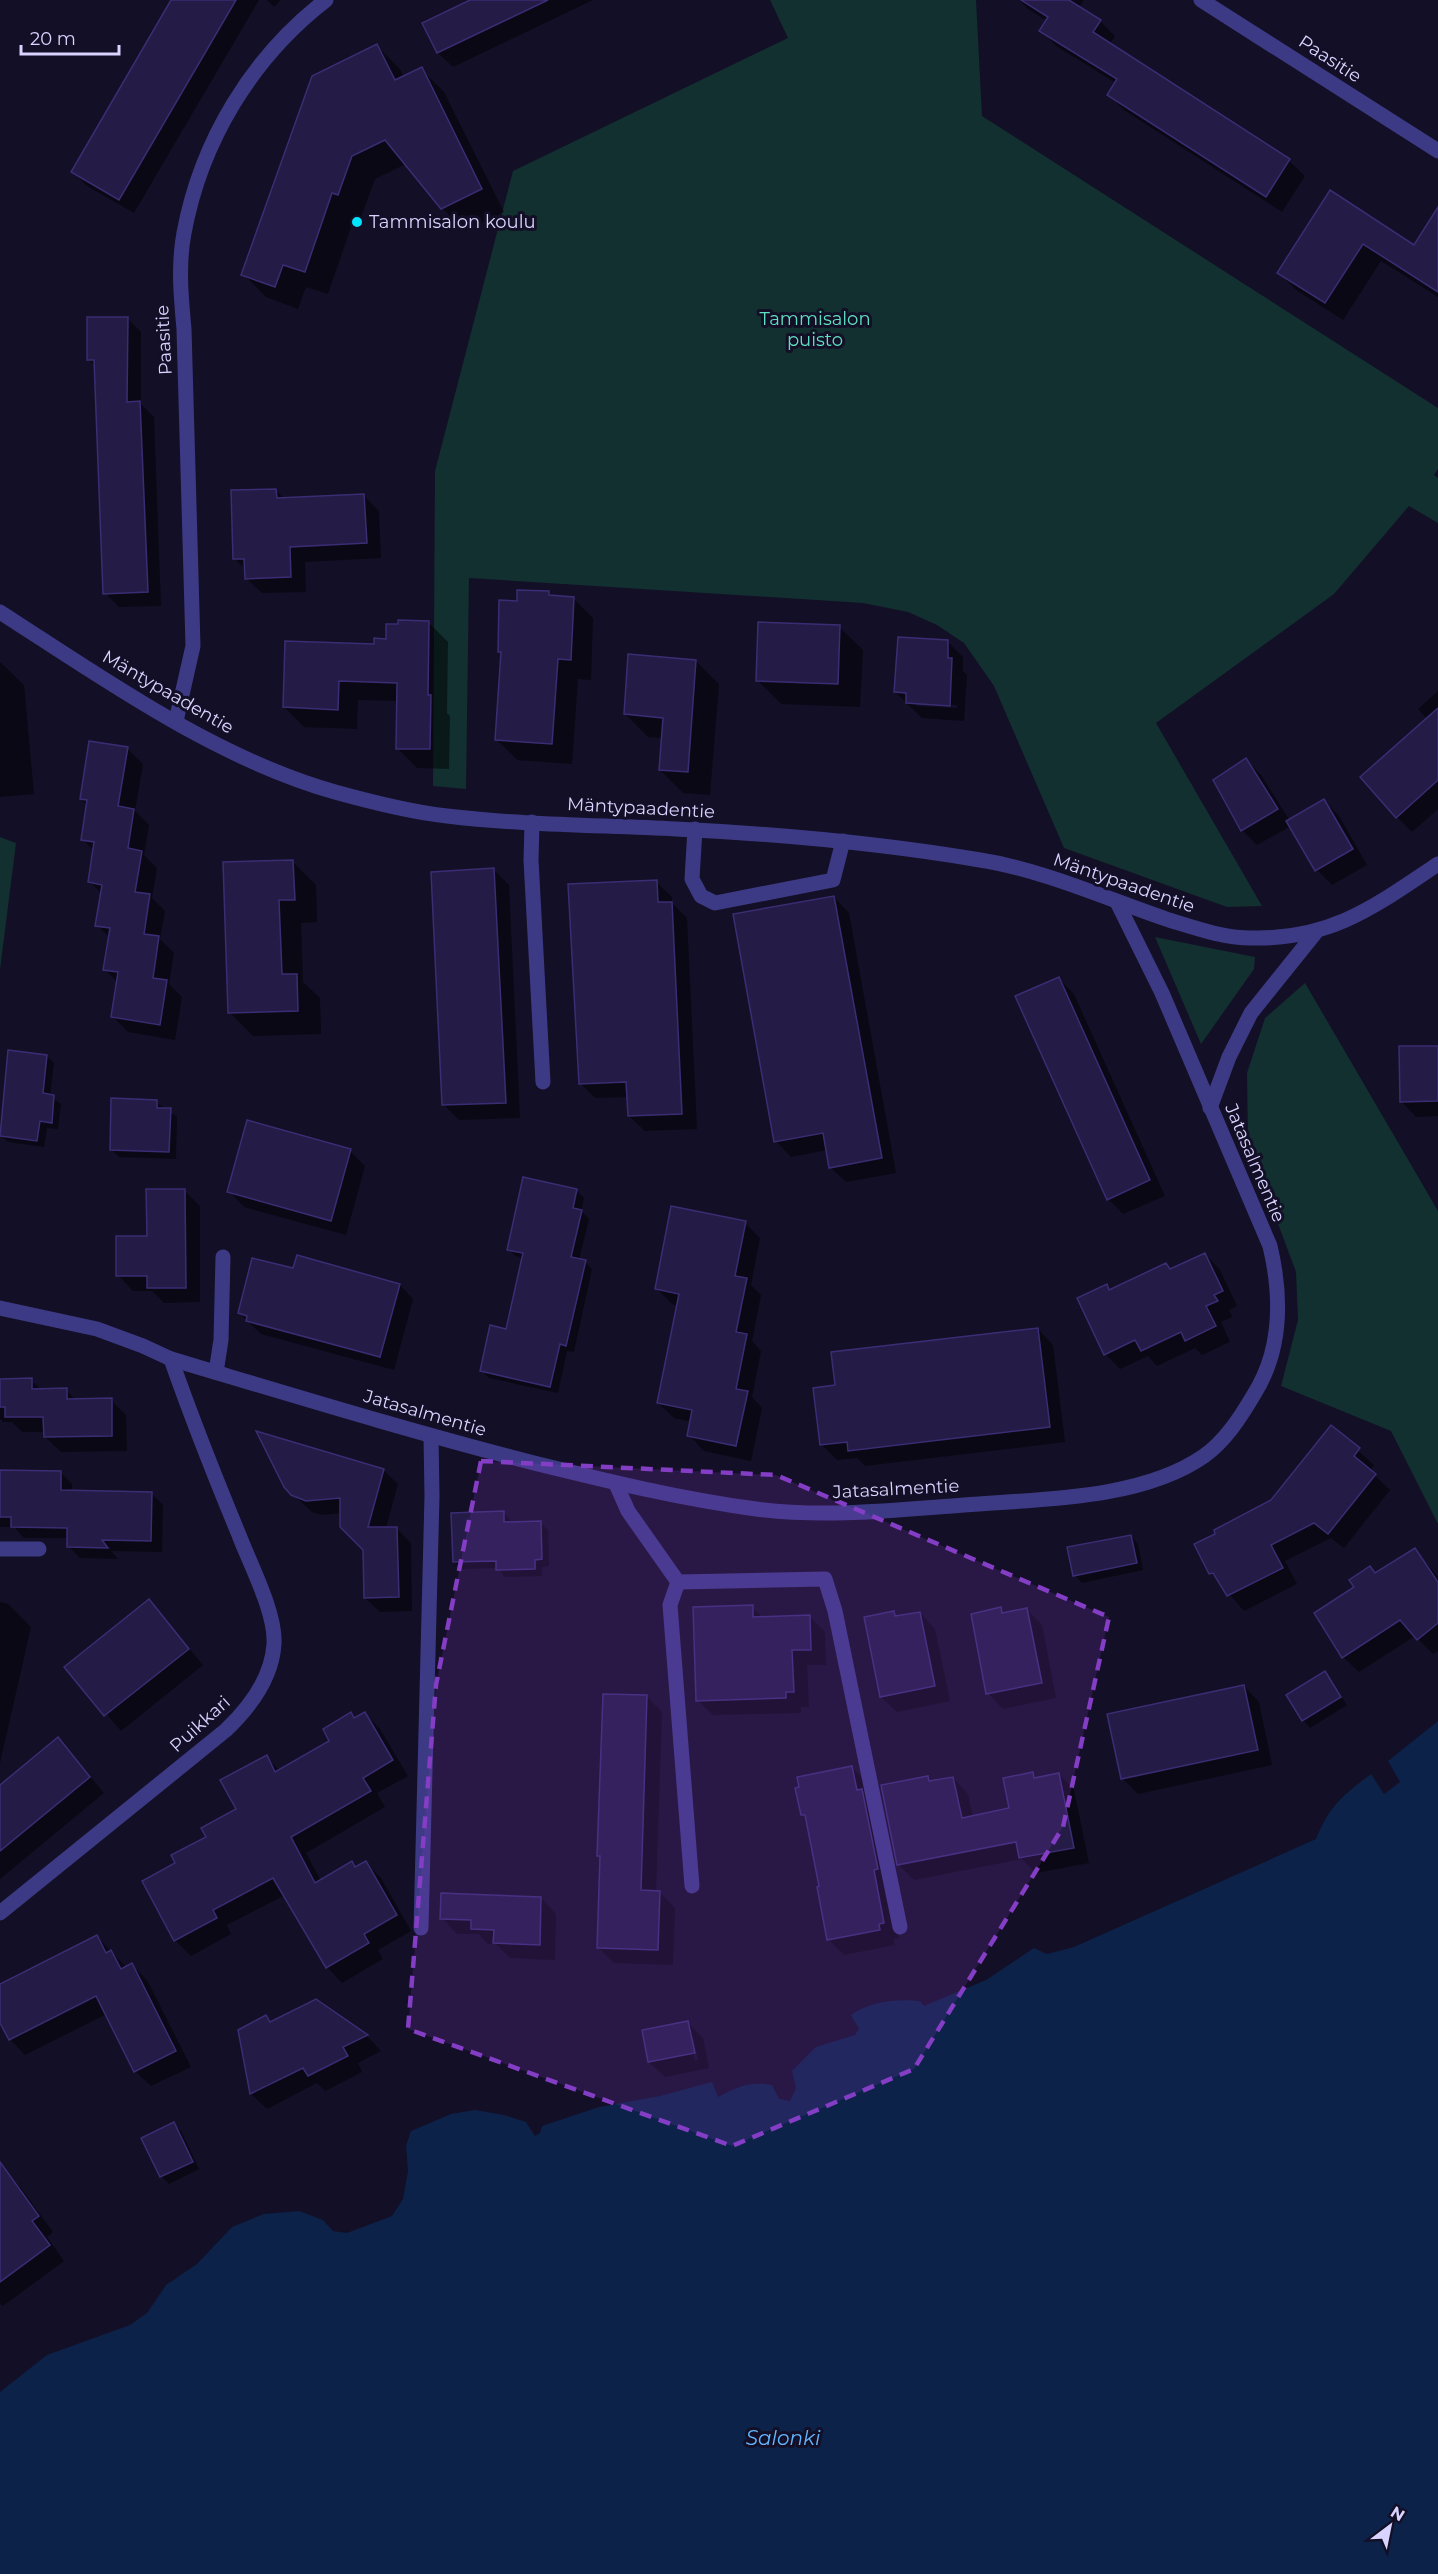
<svg xmlns="http://www.w3.org/2000/svg" width="1438" height="2574" font-family="Montserrat,sans-serif">
<style>
.green{fill:#12302f}
.water{fill:#0c2248}
.shadow{fill:#0007;fill-rule:evenodd}
.building{fill:#241b47;stroke:#3b2d73;stroke-width:1.5}
.lines{fill:none;stroke-linecap:round;stroke-linejoin:round}
.lane{stroke:#3d3a85;stroke-width:15}
.street{stroke:#3d3a85;stroke-width:15}
.marked{fill:#843dc5;fill-opacity:0.2;stroke:#843dc5;stroke-width:4.5;stroke-dasharray:12 8;stroke-linejoin:round}
.poi-dot{fill:#00e5ff;stroke:#130f26;stroke-width:2}
.labels{text-anchor:middle;dominant-baseline:central;stroke-width:6;stroke-linejoin:round;paint-order:stroke}
.street-label{font-size:18px;fill:#d9d4ff;stroke:#130f26}
.poi-label{font-size:18px;fill:#d9d4ff;stroke:#130f26;text-anchor:start}
.park-label{font-size:18px;fill:#5fe0c0;stroke:#130f26}
.water-label{font-size:20px;font-style:italic;fill:#62b6ff;stroke:#130f26}
</style>
<rect width="100%" height="100%" fill="#130f26"/>
<g class="green">
<path d="M770,0h206l6,116 456,292v61l-4,6 4,3v45l-29,-17 -75,88 -178,129 106,183 -35,1 -163,-59 -70,-162 -30,-43 -27,-18 -29,-13 -45,-9 -394,-25 -3,211 -33,-3 2,-315 78,-300 275,-133z"/>
<path d="M0,837l16,6 -16,127z"/>
<path d="M1155,937l100,20 -1,12 -53,75z"/>
<path d="M1305,983l133,228v313l-47,-93 -110,-45 17,-66 -2,-48 -48,-129 -1,-70 18,-55z"/>
</g>
<path class="water" d="M1438,1721v853h-1438v-182l47,-37 83,-30 17,-12 19,-28 31,-21 35,-37 32,-13 35,-3 24,9 10,11 14,2 45,-17 11,-17 5,-28 -2,-25 5,-15 40,-17 24,-4 29,5 22,7 9,14 5,-3 2,-7 57,-19 61,-11 52,-14 6,15c20,-10 30,-16 54,-12l7,14 11,2 6,-13 -4,-17 24,-24 39,-12 4,-6 -8,-14c20,-14 45,-16 69,-14l4,5 62,-26 48,-32 13,6 27,-7 242,-108c14,-34 26,-43 55,-65l13,20 16,-12 -12,-21z"/>
<g class="shadow">
<path d="M173,0h86l-125,213 -47,-27 -14,-14z"/>
<path d="M267,0h14l-7,7z"/>
<path d="M473,0h120l-140,67 -15,-14 -14,-29z"/>
<path d="M1019,0h65l-5,8 21,13 15,15 -5,8 179,117 16,15 -23,36 -158,-102 -15,-15 7,-12 -60,-37 -15,-16 6,-9 -19,-12z"/>
<path d="M377,46l23,23 4,8 17,-8 23,23 60,120 -39,19 -23,-23 -36,-44 -31,15 -14,38 -6,-2 -27,79 -22,-7 -8,22 -32,-12 -23,-23z"/>
<path d="M1330,192l85,55 23,-8v58l-57,-36 -38,59 -47,-30 -17,-17z"/>
<path d="M127,318l14,14v72l13,13 7,189 -42,1 -14,-14 -10,-227 -7,-7z"/>
<path d="M276,490l8,9 79,-4 16,16 2,47 -76,4 1,30 -44,1 -16,-15v-8l-12,-12z"/>
<path d="M549,593l4,4 20,1 20,20 -2,62 -13,-1 -6,85 -55,-4 -20,-20 5,-85 -3,-3 19,-50z"/>
<path d="M428,622l20,20 -1,71 3,3 -1,53 -32,-1 -20,-20 1,-47 -40,-1 -1,29 -53,-2 -20,-20 91,-61z"/>
<path d="M839,627l24,23 -3,57 -79,-3 -24,-24z"/>
<path d="M948,642l15,15v14l4,4 -3,46 -42,-3 -27,-26zM914,702l43,3v3l-40,-2z"/>
<path d="M696,661l23,23 -9,111 -27,-2 -23,-23 3,-32 -15,-1 -23,-23z"/>
<path d="M0,662l24,23 10,109 -34,3z"/>
<path d="M1438,691v118l-26,23 -15,-15 30,-98 -9,-10z"/>
<path d="M127,748l16,16 -8,47 14,14 -5,30 13,13 -5,30 13,13 -5,28 14,14 -5,31 13,13 -7,43 -47,-8 -16,-16 6,-33 -14,-14 6,-31 -13,-13 5,-31 -13,-13 5,-30 -12,-12 6,-33 -7,-7z"/>
<path d="M1246,760l15,15 29,46 34,-21 15,16 28,49 -35,20 -15,-15 -26,-44 -34,19 -15,-15z"/>
<path d="M293,862l23,23 1,37 -16,1 2,59 17,16 1,36 -68,2 -23,-23z"/>
<path d="M494,870l15,15 11,233 -61,2 -15,-15z"/>
<path d="M656,882l16,15v6l15,15 10,211 -52,2 -16,-15v-19l-34,1 -15,-15z"/>
<path d="M834,897l15,16 47,260 -50,9 -16,-15 -3,-17 -36,7 -15,-16z"/>
<path d="M1058,978l16,16 91,202 -42,18 -15,-15z"/>
<path d="M1438,1048v68l-22,1 -15,-16z"/>
<path d="M47,1056l7,7 -4,33 11,8 -3,25 -11,-1 -3,19 -36,-5 -8,-7z"/>
<path d="M156,1102l21,15 -1,42 -57,-2 -8,-8z"/>
<path d="M350,1151l15,15 -19,69 -102,-28 -15,-16z"/>
<path d="M184,1190l16,16v96l-36,1 -12,-12h-19l-15,-16z"/>
<path d="M577,1191l7,7 -3,13 8,8 -10,41 6,2 7,7 -18,83 -7,-1 -9,42 -69,-15 -8,-8 26,-39 16,-73 -7,-2 -8,-7z"/>
<path d="M745,1223l15,15 -9,47 10,10 -9,46 9,10 -9,46 10,11 -11,53 -47,-10 -15,-16 3,-13 -18,-4 -16,-15 21,-97 -7,-2 -15,-15z"/>
<path d="M1205,1254l15,16 17,36 -8,4 3,7 -11,5 9,20 -28,13 -7,-7 -38,18 -9,-10 -28,13 -15,-15 1,-68 5,5 55,-26 6,5z"/>
<path d="M294,1270l106,15 13,14 -19,71 -133,-36 -22,-21z"/>
<path d="M1038,1329l15,16 12,97 -200,24 -8,-8 -20,2 -16,-16 16,-58z"/>
<path d="M0,1380h31l10,10h25l10,10h35l15,15 1,36 -66,1 -16,-15v-5h-23l-10,-10h-9l-3,-3z"/>
<path d="M1331,1427l43,38 -4,6 20,19 -46,58 -13,-10 -46,23 12,23 -53,27 -33,-38 6,-39 55,-33z"/>
<path d="M383,1470l15,14 -12,44h10l15,15 1,68 -32,1 -15,-14v-48l-24,-37 -19,2 -10,-3 -23,-21z"/>
<path d="M0,1471l61,2 11,11v8l80,2 11,11 -1,47 -51,-1 7,8 -38,-1 -11,-11v-9h-45l-10,-11h-14z"/>
<path d="M503,1512l7,8v4l30,-1 8,7 1,36 -7,1v9l-37,1 -7,-9 -36,1 -8,-7z"/>
<path d="M1131,1536l7,8 5,26 -61,13 -7,-8z"/>
<path d="M1415,1550l23,27v74l-5,3 -18,-18 -56,36 -16,-15 13,-69 14,-20 7,6z"/>
<path d="M149,1601l54,64 -82,66 -55,-64z"/>
<path d="M0,1602l8,2 23,23 -31,136z"/>
<path d="M752,1607l11,11 47,-1 15,15 1,33h-19l2,42h-8v6l-88,2 -16,-15z"/>
<path d="M1000,1609l5,5 22,-4 15,15 14,73 -53,11 -15,-16z"/>
<path d="M893,1613l5,4 22,-4 15,16 15,72 -53,11 -16,-15z"/>
<path d="M1325,1673l22,32 -37,23 -7,-8 -15,-25z"/>
<path d="M1244,1686l15,16 13,63 -134,29 -16,-16z"/>
<path d="M646,1696l16,16 -6,180h3l16,16 -2,57 -59,-2 -15,-15 3,-90 -3,-2z"/>
<path d="M351,1714l5,5 9,-5 15,15 28,47 -31,17 8,14 -79,46 15,28 30,-18 5,5 9,-5 16,15 30,53 -33,19 5,9 -41,24 -15,-16 -42,-72 -58,30 4,9 -40,22 -16,-16 -31,-58 33,-18 61,-54 28,-53 14,14 51,-30z"/>
<path d="M58,1739l46,54 -104,86v-92z"/>
<path d="M852,1767l15,16 32,155 -6,1 2,6 -51,10 -16,-16 -7,-52 -14,-67 -5,-5z"/>
<path d="M1032,1774l5,5 22,-5 15,16 15,73 -53,10 -14,-14 -108,21 -15,-15 29,-88 5,5 20,-4 15,16 5,23 38,-8z"/>
<path d="M541,1898l15,16 -1,46 -45,-2 -14,-14h-8l-9,-10h-22l-15,-16z"/>
<path d="M97,1937l30,31 5,-3 15,15 44,87 -40,19 -16,-15 -28,-57 -82,41 -15,-16 -10,-19v-34z"/>
<path d="M316,2001l51,35 14,15 -23,12 4,9 -37,19 -8,-8 -50,26 -16,-15 -11,-64 26,-13 6,6z"/>
<path d="M688,2023l15,15 6,30 -44,9 -16,-15zM690,2038h3l5,22 -3,1z"/>
<path d="M174,2124l7,7 18,38 -30,15 -7,-7 -19,-39z"/>
<path d="M6,2172l15,16 32,44 -6,5 17,24 -61,45 -3,-2v-127z"/>
</g>
<g class="building">
<path d="M171,0h65l-117,200 -48,-28z"/>
<path d="M470,0h78l-111,53 -15,-30z"/>
<path d="M1021,0h48l32,20 -8,12 197,127 -24,38 -159,-102 10,-16 -78,-48 9,-14z"/>
<path d="M377,44l18,36 27,-13 60,122 -41,20 -56,-69 -33,16 -14,39 -6,-2 -27,79 -22,-7 -8,22 -34,-12 71,-199z"/>
<path d="M1330,190l84,55 24,-38v85l-75,-48 -38,59 -48,-30z"/>
<path d="M87,317h41l-1,85 13,-1 8,191 -45,2 -9,-234h-7z"/>
<path d="M276,489l1,9 87,-4 3,49 -77,4 1,30 -46,2 -1,-20h-11l-2,-69z"/>
<path d="M517,590l32,1v4l25,2 -3,63 -13,-1 -6,85 -57,-4 6,-88h-3l1,-52 18,1z"/>
<path d="M398,620l31,1 -1,74h3l-1,54h-34l1,-66 -58,-2 -1,29 -55,-3 2,-66 89,3v-6l12,1v-15h12z"/>
<path d="M758,622l82,3 -2,59 -82,-3z"/>
<path d="M898,637l50,3v18h4l-2,48 -44,-3v-10l-12,-1z"/>
<path d="M628,654l68,6 -8,112 -29,-2 4,-52 -39,-4z"/>
<path d="M1438,708v72l-42,38 -36,-41z"/>
<path d="M89,741l39,6 -10,59 16,3 -6,39 14,3 -7,41 15,2 -6,40 15,2 -6,42 14,2 -7,45 -49,-8 7,-45 -15,-2 7,-42 -15,-2 7,-41 -14,-3 6,-40 -13,-2 6,-40 -7,-1z"/>
<path d="M1246,758l32,51 -37,22 -28,-51z"/>
<path d="M1324,799l29,50 -38,22 -29,-50z"/>
<path d="M293,860l2,40h-16l3,74h15l1,37 -70,2 -5,-151z"/>
<path d="M494,868l12,235 -64,2 -11,-233z"/>
<path d="M657,880l1,22h14l10,212 -54,2 -2,-34 -47,2 -11,-200z"/>
<path d="M834,896l48,262 -53,10 -6,-35 -49,9 -41,-228z"/>
<path d="M1059,977l91,203 -43,20 -92,-204z"/>
<path d="M1399,1046h39v55l-38,1z"/>
<path d="M8,1050l39,5 -4,38 11,2 -2,28 -12,-2 -3,20 -37,-5z"/>
<path d="M111,1098l46,2v8h14l-2,44 -59,-2z"/>
<path d="M247,1120l104,29 -20,72 -104,-29z"/>
<path d="M523,1177l54,12 -4,19 9,2 -11,47 15,3 -20,86 -6,-2 -10,43 -70,-16 10,-46 16,4 17,-76 -16,-3z"/>
<path d="M146,1189h39l1,99h-39v-12h-31v-40h31z"/>
<path d="M671,1206l75,15 -11,55 12,2 -11,54 11,2 -11,55 12,2 -12,55 -49,-10 5,-26 -35,-7 22,-109 -24,-5z"/>
<path d="M1205,1253l18,38 -9,4 4,6 -12,5 10,20 -31,15 -4,-9 -40,19 -6,-11 -31,15 -27,-57 30,-14 2,6 57,-27 4,6z"/>
<path d="M297,1255l103,29 -20,73 -134,-36 1,-5 -9,-3 14,-55 41,10z"/>
<path d="M1038,1328l12,99 -202,24 -1,-9 -27,3 -7,-57 22,-3 -4,-33z"/>
<path d="M32,1378v11l35,-1v11l45,-1v38l-68,1 -1,-20h-38v-10h-5v-28z"/>
<path d="M1331,1425l29,23 -6,8 22,18 -48,60 -14,-11 -43,22 12,23 -56,28 -14,-23 -4,1 -15,-30 21,-10 -1,-4 57,-30z"/>
<path d="M256,1431l128,38 -16,58h29l2,70 -35,1 -1,-48 -23,-23v-29l-34,3 -15,-6 -7,-8z"/>
<path d="M0,1470l61,1v19l91,2 -1,49 -49,-1 6,8 -41,-1v-19l-56,-1v-10h-11z"/>
<path d="M504,1511v11l37,-1 1,38 -7,1v9l-39,1v-9l-43,1 -2,-49z"/>
<path d="M1131,1535l6,28 -64,13 -6,-29z"/>
<path d="M1415,1548l23,34v41l-21,17 -17,-20 -58,38 -28,-45 40,-26 -5,-7 21,-14 5,7z"/>
<path d="M149,1599l40,50 -85,67 -40,-49z"/>
<path d="M753,1605v12l57,-2 1,35h-19l2,42h-8v6l-90,3 -3,-94z"/>
<path d="M1001,1607l1,6 25,-5 15,75 -56,11 -15,-80z"/>
<path d="M894,1611l1,5 25,-4 15,74 -55,11 -16,-80z"/>
<path d="M1325,1671l16,26 -39,24 -16,-26z"/>
<path d="M1244,1685l14,65 -137,29 -14,-65z"/>
<path d="M603,1694l44,1 -6,195 19,1 -2,59 -61,-2 3,-92h-3z"/>
<path d="M351,1712l3,6 11,-6 28,48 -30,18 8,13 -80,46 24,46 37,-22 3,6 11,-6 31,54 -33,19 5,9 -43,25 -53,-90 -60,32 4,8 -43,23 -32,-60 33,-18 -4,-8 35,-18 -5,-9 35,-19 -16,-29 47,-25 8,17 54,-31 -6,-12z"/>
<path d="M58,1737l32,40 -90,74v-66z"/>
<path d="M852,1766l5,24 5,-1 16,80 -4,1 10,53 -5,1 1,6 -53,10 -10,-53 2,-1 -14,-71h-4l-6,-27 4,-1 -2,-10z"/>
<path d="M1033,1772l1,6 25,-5 15,75 -55,10 -3,-16 -119,23 -16,-80 47,-9 1,5 24,-4 9,41 47,-10 -6,-30z"/>
<path d="M441,1893l100,4 -1,48 -47,-2 1,-13 -23,-1v-9l-31,-1z"/>
<path d="M97,1935l9,18 5,-3 10,19 11,-6 44,88 -42,21 -38,-76 -87,44 -9,-17v-39z"/>
<path d="M316,1999l52,36 -25,12 5,9 -40,20 -5,-8 -53,26 -12,-64 28,-15 4,7z"/>
<path d="M688,2021l7,32 -47,9 -6,-32z"/>
<path d="M174,2122l19,40 -33,15 -19,-39z"/>
<path d="M0,2162l39,54 -7,5 18,24 -50,37z"/>
</g>
<g class="lines">
<g class="lane">
<path d="M532,822l-1,38 12,222"/>
<path d="M695,829l-3,50 9,17 14,7 118,-23 10,-39"/>
<path d="M216,1372l5,-32 2,-83"/>
<path d="M616,1484l12,27 50,71 147,-3 10,32 65,316"/>
<path d="M0,1549h39"/>
<path d="M678,1582l-8,23 22,281"/>
<path d="M421,1928l11,-432 -1,-60"/>
</g>
<g class="street">
<path d="M1201,0l237,151"/>
<path d="M0,612c104,67 215,146 335,180 36,10 75,20 112,24 76,9 153,9 229,13 102,5 203,14 304,31 64,10 127,39 189,60 26,8 54,18 82,18 80,2 123,-31 187,-74"/>
<path d="M176,721l17,-75 -9,-317c-3,-32 -6,-65 0,-96 17,-92 68,-176 142,-233"/>
<path d="M1210,1108l19,-51 22,-44 65,-81"/>
<path d="M0,1308l97,21 46,17 28,13c121,36 241,73 363,104 73,18 147,36 222,46 69,9 140,1 208,-4 75,-6 177,-5 240,-49 21,-15 36,-38 49,-60 29,-45 29,-99 17,-150l-108,-253 -45,-91"/>
<path d="M0,1913l226,-183c23,-22 46,-52 48,-86 2,-31 -24,-80 -35,-109 -24,-58 -47,-116 -68,-176"/>
</g>
</g>
<path class="marked" d="M481,1461l295,14 333,142 -46,210 -149,242 -182,77 -324,-117 28,-344z"/>
<circle class="poi-dot" cx="357" cy="222" r="6"/>
<g class="labels">
<g class="street-label">
<text transform="translate(1330 59) rotate(33)">Paasitie</text>
<text transform="translate(164 340) rotate(-93)">Paasitie</text>
<text transform="translate(168 692) rotate(30)">Mäntypaadentie</text>
<text transform="translate(641 808) rotate(3)">Mäntypaadentie</text>
<text transform="translate(1124 883) rotate(19)">Mäntypaadentie</text>
<text transform="translate(1255 1163) rotate(67)">Jatasalmentie</text>
<text transform="translate(425 1413) rotate(16)">Jatasalmentie</text>
<text transform="translate(896 1489) rotate(-3)">Jatasalmentie</text>
<text transform="translate(200 1724) rotate(-42)">Puikkari</text>
</g>
<g class="poi-label">
<text x="369" y="222">Tammisalon koulu</text>
</g>
<g class="park-label">
<text x="815" y="319">Tammisalon<tspan x="815" dy="21">puisto</tspan></text>
</g>
<g class="water-label">
<text x="783" y="2438">Salonki</text>
</g>
</g>
<g transform="translate(1390 2526) rotate(32)" stroke="#130f26" stroke-width="4.5" paint-order="stroke">
<path d="M0-4.5L10 22L0 15L-10 22Z" fill="#d9d4ff"/>
<text y="-9" font-size="16" font-weight="bold" text-anchor="middle" fill="#d9d4ff">N</text>
</g>
<path d="M21 45v9h98v-9" fill="none" stroke="#d9d4ff" stroke-width="3"/>
<text x="30" y="45" font-size="18" fill="#d9d4ff" stroke="#130f26" stroke-width="4.5" paint-order="stroke">20 m</text>
</svg>
